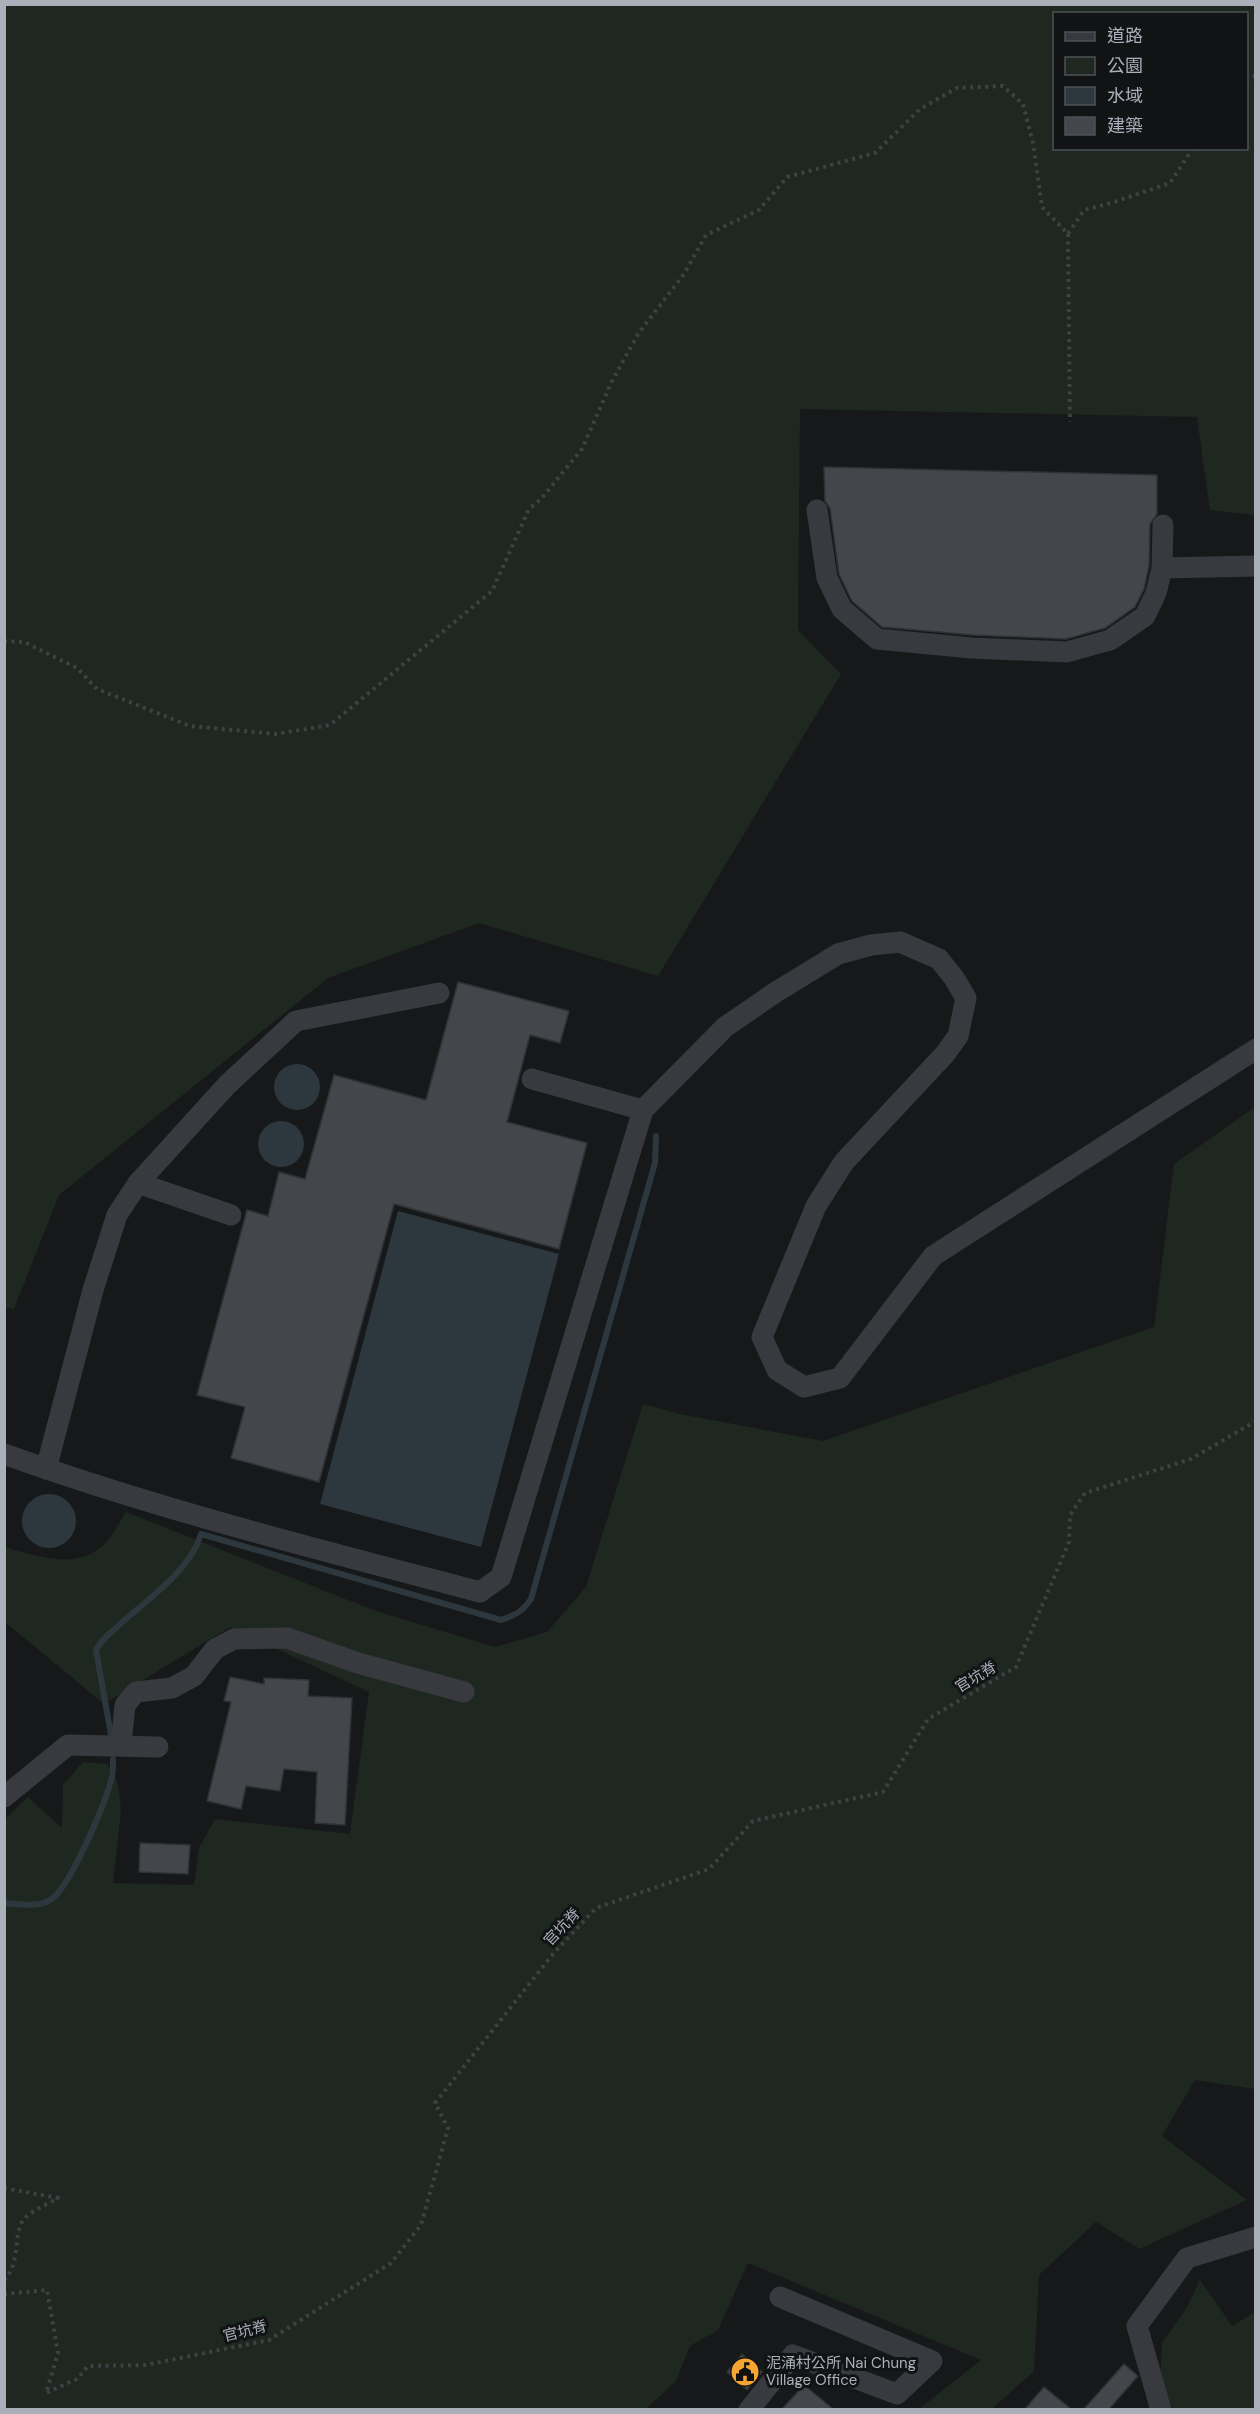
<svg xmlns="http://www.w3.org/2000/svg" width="1260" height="2414" font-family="'DM Sans','Noto Sans TC',sans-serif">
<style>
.green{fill:#1f2820;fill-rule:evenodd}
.water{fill:#2d383e}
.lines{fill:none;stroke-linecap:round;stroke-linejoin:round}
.stream{stroke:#2d383e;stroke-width:6}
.building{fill:#43464a;stroke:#313236;stroke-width:1.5}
.path{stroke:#3e4146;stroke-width:4;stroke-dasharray:3 4.5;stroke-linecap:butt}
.minor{stroke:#383a3f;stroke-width:21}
.labels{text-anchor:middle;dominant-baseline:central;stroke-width:6;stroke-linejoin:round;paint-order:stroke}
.street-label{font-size:15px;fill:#a9b0ba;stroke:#121315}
.poi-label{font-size:15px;fill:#a9b0ba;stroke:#121315;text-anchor:start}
</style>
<rect width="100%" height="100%" fill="#17181a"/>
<g class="green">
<path d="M4,5h1251v510l-45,-5 -13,-93 -397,-8 -2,221 43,44 -183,302 -179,-53 -151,55 -269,217 -45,114 -9,-1zM1054,14h192v134h-192z"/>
<path d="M1255,1107v982l-60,-9 -33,56 85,64 -108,49 -43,-27 -57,53 -5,96 -42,38h-73l62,-49 -233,-97 -30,67 -28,16 -14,35 -30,28h-641v-590l23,-22 34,31 1,-43 20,-23 24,2 11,20 3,26 -8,73 81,2 5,-37 16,-29 135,15 19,-142 -139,-65 -126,77 -99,-82 -1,-75c32,8 71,24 98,-1 10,-8 17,-24 24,-34l250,99 119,36 52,-15 39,-45 57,-183 37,10 143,27 331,-114 20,-163z"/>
<path d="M1200,2280l32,46 23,-14v97h-82l-13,-29 2,-37 24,-34z"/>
</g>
<g class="water">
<circle cx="297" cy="1087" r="23"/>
<circle cx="281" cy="1144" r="23"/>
<path d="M398,1211l161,43 -78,293 -161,-43z"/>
<circle cx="49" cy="1521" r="27"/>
</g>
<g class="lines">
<g class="stream">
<path d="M111,1735l-15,-85c5,-10 13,-16 22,-24 28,-26 72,-54 83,-92l300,86c15,-5 22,-9 30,-21l124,-436 1,-27"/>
<path d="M4,1903c14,1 34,5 46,-3 20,-11 56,-99 62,-123 1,-5 1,-12 1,-18"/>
</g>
</g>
<g class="building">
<path d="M824,467l333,8v39l-7,10 -1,42 -5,23 -9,18 -30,21 -39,11 -93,-4 -91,-8 -30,-26 -13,-27 -9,-66 -5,-7z"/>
<path d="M458,982l111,29 -9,32 -30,-8 -23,87 80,21 -28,106 -165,-45 -75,278 -88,-24 14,-51 -48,-12 50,-185 21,6 11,-44 26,7 29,-104 92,25z"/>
<path d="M230,1677l34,7v-6l45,2 -1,16 44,2 -7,127 -30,-2 2,-51 -33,-3 -4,22 -34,-5 -5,23 -34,-8 24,-99 -7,-1z"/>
<path d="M140,1843l50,2 -2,29 -49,-2z"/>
<path d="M742,2354l20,18 -15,18 -20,-18z"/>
<path d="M1124,2364l14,12 -29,33h-25z"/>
<path d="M804,2385l29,24h-51z"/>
<path d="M1044,2387l27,22h-46z"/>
</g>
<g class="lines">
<g class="path">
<path d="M1246,80l10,-5"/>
<path d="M1068,234l2,188"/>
<path d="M4,641l20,1 53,26 20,21 93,37 86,8 54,-9 162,-134 37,-82 12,-10 41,-50 30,-68 26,-47 46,-60 22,-39 53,-25 28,-33 88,-24 45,-44 37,-21 46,-2 20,18 10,39 9,64 26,27 16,-24 27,-7 59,-20 23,-35"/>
<path d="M4,2188l54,10c-10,6 -25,12 -33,20 -13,12 -3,45 -21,62"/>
<path d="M4,2294l43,-4 11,63 -12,40 31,-14 11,-13 58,-1 123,-25 122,-77 30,-38 27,-97 -13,-25 118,-149 43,-46 113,-39 44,-48 130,-29 45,-73 88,-52 53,-125 1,-27 15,-22 106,-34 65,-38"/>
</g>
<g class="minor">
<path d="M817,510l10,68 15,31 35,30 95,9 95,4 43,-12 35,-24 11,-23 6,-25 94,-2"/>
<path d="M1162,568l1,-43"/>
<path d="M532,1079l111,31"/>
<path d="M138,1183l93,32"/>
<path d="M4,1454c156,56 317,96 476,138l21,-15 142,-467 82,-83 51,-35 62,-38 33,-9 29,-3 39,17 15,19 12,20 -8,38 -13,18 -101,108 -28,44 -54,131 15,33 27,17 36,-9 93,-122 323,-207"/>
<path d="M46,1469l47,-179 24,-75 21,-32 89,-98 69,-64 143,-28"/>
<path d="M121,1745l4,-40 11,-13 36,-4 22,-12 21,-27 19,-10 53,-1 71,25 106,29"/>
<path d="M4,1797l64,-52 90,2"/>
<path d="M749,2410l44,-55 104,39 35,-33 -152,-64"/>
<path d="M1161,2410l-24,-84 50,-68 69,-21"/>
</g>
</g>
<defs>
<g id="civic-disc" transform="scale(1.5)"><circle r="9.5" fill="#f7a532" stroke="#121315"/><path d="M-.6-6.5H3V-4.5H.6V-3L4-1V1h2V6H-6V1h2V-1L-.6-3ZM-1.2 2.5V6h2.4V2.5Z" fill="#111"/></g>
</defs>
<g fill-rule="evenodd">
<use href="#civic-disc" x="745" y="2372"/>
</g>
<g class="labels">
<g class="street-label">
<text transform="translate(976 1677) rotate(-31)">官坑脊</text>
<text transform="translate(562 1927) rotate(-47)">官坑脊</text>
<text transform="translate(245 2331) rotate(-14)">官坑脊</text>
</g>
<g class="poi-label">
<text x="766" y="2363">泥涌村公所 Nai Chung<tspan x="766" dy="17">Village Office</tspan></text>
</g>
</g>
<rect width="1260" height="2414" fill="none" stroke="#a9b0ba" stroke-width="12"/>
<rect x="1053" y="12" width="195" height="138" fill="#121315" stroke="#4e5257" stroke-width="1.5"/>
<rect x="1065" y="32" width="30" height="9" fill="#383a3f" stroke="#4e5257" stroke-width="1.5"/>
<text x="1107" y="42" font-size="18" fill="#a9b0ba">道路</text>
<rect x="1065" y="57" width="30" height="18" fill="#1f2820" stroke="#4e5257" stroke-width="1.5"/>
<text x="1107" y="72" font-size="18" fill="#a9b0ba">公園</text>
<rect x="1065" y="87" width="30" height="18" fill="#2d383e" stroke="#4e5257" stroke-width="1.5"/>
<text x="1107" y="102" font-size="18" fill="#a9b0ba">水域</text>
<rect x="1065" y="117" width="30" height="18" fill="#43464a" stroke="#4e5257" stroke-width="1.5"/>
<text x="1107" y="132" font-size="18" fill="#a9b0ba">建築</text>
</svg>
